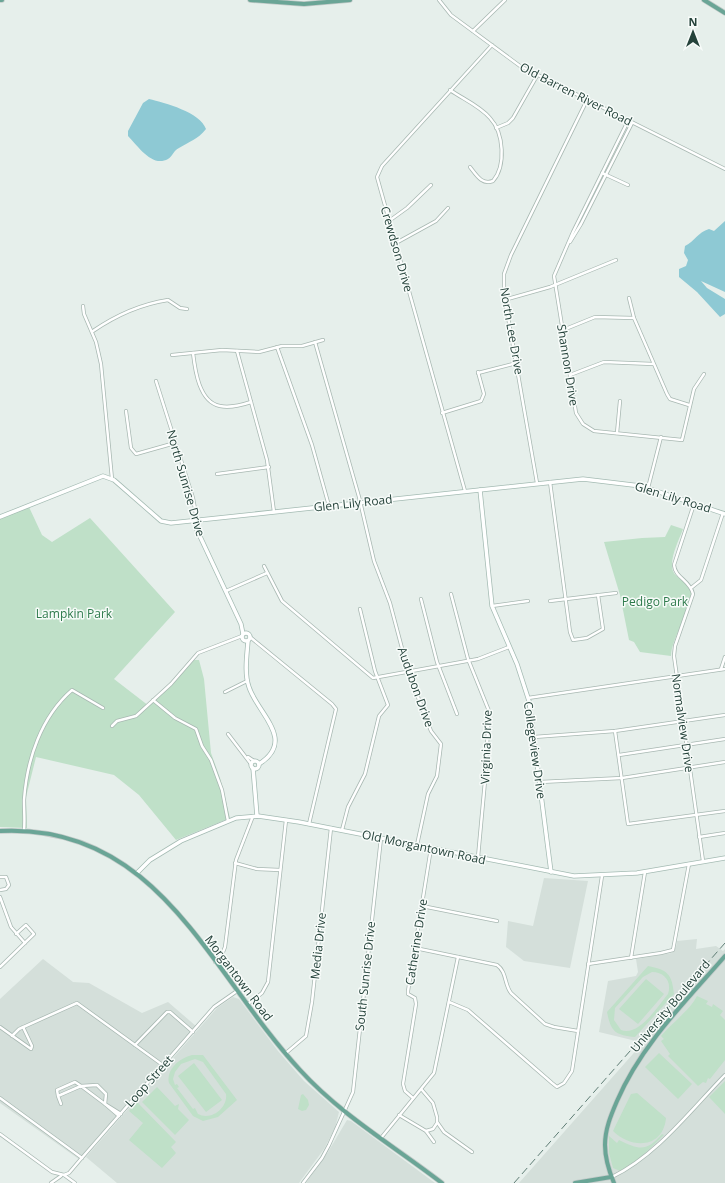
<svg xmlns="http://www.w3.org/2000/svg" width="725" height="1183" font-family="'Open Sans',sans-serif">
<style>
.built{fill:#d4dfda}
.green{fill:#bfe0c8;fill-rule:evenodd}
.water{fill:#8ec9d4}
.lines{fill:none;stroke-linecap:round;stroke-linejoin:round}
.street-casing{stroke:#a8b8b2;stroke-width:4}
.secondary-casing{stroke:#a4bbb3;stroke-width:5}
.primary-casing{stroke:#c2cac8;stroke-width:5.5}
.street{stroke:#fff;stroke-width:2.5}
.secondary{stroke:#fff;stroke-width:3.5}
.primary{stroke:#6aa596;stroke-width:4}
.rail{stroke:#5f7d75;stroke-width:1;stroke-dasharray:8 4;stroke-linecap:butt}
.labels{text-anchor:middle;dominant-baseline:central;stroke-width:3;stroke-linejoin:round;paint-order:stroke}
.street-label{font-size:12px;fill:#24423a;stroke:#f7fbf9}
.park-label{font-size:12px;fill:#2d7a4b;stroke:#f7fbf9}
</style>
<rect width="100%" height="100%" fill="#e6efeb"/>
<g class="built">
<path d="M544,878l44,3 -18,87 -46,-7 -18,-14 2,-26 25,5z"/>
<path d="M697,939l-1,10 20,-3 7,5 2,-2v234h-206l121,-137 -8,-6 -33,-8 9,-51 28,-5 2,-4 -2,-13 36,-6 4,-6 1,-6z"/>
<path d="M43,959l30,23 16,1 53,30 26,-11 29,25 -117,133 -80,-57v-104z"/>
<path d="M233,997l6,2 39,52 26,30 35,31 -4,16 -11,21 -25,34h-182l-31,-26 131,-149z"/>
<path d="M347,1120l4,1 84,62h-129l22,-31z"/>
</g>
<g class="green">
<path d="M29,507l13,28 10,7 38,-24 85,94 -61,67 35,27 45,-46h5l5,19 7,74 9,25 10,40 -54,22 -37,-45 -25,-20 -78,-18 -10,40 1,31 -27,-1v-308z"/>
<path d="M671,525l12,4c-4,11 -11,24 -11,36 -1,15 20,15 19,29 0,19 -19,42 -20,62l-31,-4 -6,-10 -5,-2 -9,-45 -16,-53 38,-4 23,-1z"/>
<path d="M648,966c19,4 24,7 26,28l-39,43c-20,-2 -24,-5 -28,-25zM652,972c13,0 20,10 16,22 -10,12 -29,43 -47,36l-7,-10 1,-12 28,-31z"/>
<path d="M646,979l18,15 -26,30 -19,-15z"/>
<path d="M697,996l11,5 -2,3 6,3 1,-3 10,7 -3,4 5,5v40l-15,19 -2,-1 -2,5 -3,-1 -5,4 -30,-30 2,-2 -9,-13 3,-2 -3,-3c12,-14 29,-26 36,-40z"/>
<path d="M659,1053l33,31 -14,15 -33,-32z"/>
<path d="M192,1055h11l34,45 -19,17 -15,4 -10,-5 -24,-33c-3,-14 11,-25 23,-28zM195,1059l8,3 23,32c2,14 -15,27 -28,20l-3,-6 -2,1 -16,-21 2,-1 -2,-3 -2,1 -2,-6 2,-7 6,-8z"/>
<path d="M194,1063l28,37 -16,12 -28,-36z"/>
<path d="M725,1081v33l-16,-17z"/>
<path d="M157,1087l18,19 4,-2 -1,5 11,11 -14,15 -33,-33z"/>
<path d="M637,1093l29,25c-3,31 -35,31 -53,13l18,-37z"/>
<path d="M303,1094l5,6 1,5 -3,5 -4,1 -4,-2 3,-14z"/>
<path d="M137,1102l39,40 -5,5 5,6 -14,15 -33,-28 14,-17 -14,-12z"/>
<path d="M662,1134l2,1 -24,23 -20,13 -7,-3 -4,-15v-17l8,7 2,-3c21,10 27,12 43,-6z"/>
</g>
<g class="water">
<path d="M149,99c16,4 51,13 57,30 -9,11 -16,12 -27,19 -5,2 -7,9 -11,11 -16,9 -30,-13 -40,-23v-5l15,-28z"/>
<path d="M725,221v71l-24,-11 6,7 18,11v15l-5,3 -23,-25 -18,-15v-8l7,-3 2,-6 -4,-7 1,-7c10,-5 13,-14 24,-17l5,2z"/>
</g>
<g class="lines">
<g class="street-casing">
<g id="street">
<path d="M439,0l12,15 69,51 205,103"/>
<path d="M473,31l32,-31"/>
<path d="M450,90c13,9 30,16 40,28 14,15 16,48 3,63 -11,4 -16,-5 -23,-14"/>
<path d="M628,121l-55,111 -19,44 22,137 7,11 11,7 88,9 12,-51 10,-15"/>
<path d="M496,128l12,-5 5,-5 25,-44"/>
<path d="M602,173l26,12"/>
<path d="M389,221l18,-13 24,-23"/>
<path d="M570,242l11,-18 51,-101"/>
<path d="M396,243l40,-22 12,-13"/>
<path d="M629,298l5,20 33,76 3,5 19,6"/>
<path d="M504,300l46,-13 66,-27"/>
<path d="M83,306l1,8 12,28 5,22 11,115"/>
<path d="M563,330l32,-13 39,1"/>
<path d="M93,331c22,-15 49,-27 75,-31l12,8 7,1"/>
<path d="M315,342l44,155 15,64 16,42 18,68 23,60 10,13 -4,32 -9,18 -11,51"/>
<path d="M277,347l35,98 17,61"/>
<path d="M237,351l30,109 7,52"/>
<path d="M193,353c2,17 6,49 27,53 10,2 22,-1 31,-4"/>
<path d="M172,355l50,-5 37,2 23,-6h20l21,-6"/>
<path d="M478,373l39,-10"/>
<path d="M570,375l34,-13 49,2"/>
<path d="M156,381l37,117 4,22"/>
<path d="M126,411l5,37 5,6 39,-11"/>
<path d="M442,413l39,-12 3,-7 -6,-22"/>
<path d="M617,433l3,-32"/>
<path d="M217,474l52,-7"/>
<path d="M550,482l20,150 3,8 14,-2 16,-9 -5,-34"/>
<path d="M537,483l-33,-189v-20l7,-19 76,-155"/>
<path d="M648,488l13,-51"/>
<path d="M465,491l-88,-314 5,-11 110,-121"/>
<path d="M694,504l-20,61c1,13 16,15 19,29l-18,52 -1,10 29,205"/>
<path d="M264,566l18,35 91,77 105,-19 31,-12"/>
<path d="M691,588l10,-8 22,-67"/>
<path d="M226,591l41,-18"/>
<path d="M451,594l17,65 21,52 -4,70 -7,76"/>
<path d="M421,599l16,63 20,52"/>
<path d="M550,601l66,-8"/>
<path d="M492,606l36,-5"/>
<path d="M250,637l82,67 4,5 -27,115"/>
<path d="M721,669l4,-12"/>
<path d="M225,692l22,-11"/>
<path d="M528,698l197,-29"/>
<path d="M153,700l22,18 21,11 6,17 9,14 11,30 6,31"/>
<path d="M112,726l5,-5 19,-5 35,-32 27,-31 44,-17"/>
<path d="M615,731l13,93 97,-13"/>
<path d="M228,734l23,30"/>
<path d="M534,737l81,-6 110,-16"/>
<path d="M619,755l106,-16"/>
<path d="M248,757l6,4"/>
<path d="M540,782l82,-4 103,-16"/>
<path d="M342,830l6,-23 17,-33 14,-58 9,-11 -13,-34 -15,-62"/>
<path d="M24,831c1,-10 0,-20 0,-31 3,-41 17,-83 48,-110l31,18"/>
<path d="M699,837l26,-4"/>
<path d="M235,863l22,6 23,1"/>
<path d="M0,877h6l3,8 -3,4 -6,1"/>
<path d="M0,897l11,30 14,16"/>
<path d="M422,906l75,15"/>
<path d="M415,948l82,17c10,7 7,19 14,28l34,31 9,3 24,4"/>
<path d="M631,958l14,-86"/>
<path d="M215,962l8,-10 2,-5 11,-87 17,-44"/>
<path d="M588,964l73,-11 12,-3 16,-86"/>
<path d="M0,967l34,-33 -8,-9 -10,9"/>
<path d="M449,1002l19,8 84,73 5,4 7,-4 8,-12 30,-195"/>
<path d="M248,1004l14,-11 6,-11 18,-162"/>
<path d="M0,1027l31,22 1,-3 -9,-19"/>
<path d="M12,1036l7,-7 58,-26 87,63"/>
<path d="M135,1045l32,-33h3l23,20"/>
<path d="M286,1053l20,-17 6,-34 19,-174"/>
<path d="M422,1090l11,13 4,14v5l7,10 28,20"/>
<path d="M58,1096l-1,-6 18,-8 6,4 16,-1 9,9 -1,10 -24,-18 -23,10 3,8"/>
<path d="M0,1098l82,60"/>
<path d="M413,1098l-8,-7 -2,-7 13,-80 -1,-6 -7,-4v-3l23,-143"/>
<path d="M399,1115l27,16 8,11"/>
<path d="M119,1116l-14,-12 16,10"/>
<path d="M426,1131l7,-2 4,-6"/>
<path d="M0,1134l52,38 12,3 11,8"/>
<path d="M381,1138l53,-65 24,-116"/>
<path d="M64,1175l5,-2 11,-13 134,-153 23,-16"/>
<path d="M612,1177c45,-22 78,-66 113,-102"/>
<path d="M51,1183l10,-7"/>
<path d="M303,1183l19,-25 7,-13 24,-53 28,-254"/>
</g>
</g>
<g class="secondary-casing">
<g id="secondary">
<path d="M480,490l12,116 25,58 12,37 22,171"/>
<path d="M0,517l103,-41 11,4 47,41 10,2 412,-44 58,7 84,28"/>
<path d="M197,521v9l44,94 2,10"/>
<circle cx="246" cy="637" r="4"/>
<path d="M248,641c-1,14 -4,32 1,46 8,26 48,53 10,77"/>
<circle cx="255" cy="765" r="4"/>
<path d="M253,768l4,48"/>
<path d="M137,873l13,-13 31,-19 55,-23 22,-2 41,6 275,54 63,-3 88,-15"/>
</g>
</g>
<g class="primary-casing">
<g id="primary">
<path d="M0,0h2"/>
<path d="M250,0l54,4 46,-4"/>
<path d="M704,0l21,13"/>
<path d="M0,831c159,-8 209,141 300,239 41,45 94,76 142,113"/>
<path d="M575,1183l36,-6"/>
<path d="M614,1183c-5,-12 -9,-25 -9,-38 0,-16 6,-30 12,-44 24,-56 68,-99 108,-145"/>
</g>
</g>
<use href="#street" class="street"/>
<use href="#secondary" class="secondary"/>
<use href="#primary" class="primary"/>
<path class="rail" d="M514,1183l211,-240"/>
</g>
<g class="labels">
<g class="street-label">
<text transform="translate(576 94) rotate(27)">Old Barren River Road</text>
<text transform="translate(397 249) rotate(74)">Crewdson Drive</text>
<text transform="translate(512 331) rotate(80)">North Lee Drive</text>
<text transform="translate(568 365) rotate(81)">Shannon Drive</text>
<text transform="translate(186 483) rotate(74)">North Sunrise Drive</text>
<text transform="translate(673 497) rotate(17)">Glen Lily Road</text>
<text transform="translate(353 503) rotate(-6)">Glen Lily Road</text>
<text transform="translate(416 687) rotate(70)">Audubon Drive</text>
<text transform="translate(683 723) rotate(82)">Normalview Drive</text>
<text transform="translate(486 747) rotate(-88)">Virginia Drive</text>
<text transform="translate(535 750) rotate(82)">Collegeview Drive</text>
<text transform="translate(424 847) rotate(12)">Old Morgantown Road</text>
<text transform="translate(416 942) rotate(-81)">Catherine Drive</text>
<text transform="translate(318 946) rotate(-84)">Media Drive</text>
<text transform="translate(365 976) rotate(-84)">South Sunrise Drive</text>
<text transform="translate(239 978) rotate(53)">Morgantown Road</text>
<text transform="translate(670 1006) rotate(-50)">University Boulevard</text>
<text transform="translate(149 1081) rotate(-48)">Loop Street</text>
</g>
<g class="park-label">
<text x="655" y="601">Pedigo Park</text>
<text x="74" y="613">Lampkin Park</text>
</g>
</g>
<g transform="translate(693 32)" stroke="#f7fbf9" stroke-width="3" paint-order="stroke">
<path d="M0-3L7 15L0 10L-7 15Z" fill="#24423a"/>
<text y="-6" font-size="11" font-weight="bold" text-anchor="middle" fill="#24423a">N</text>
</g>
</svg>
